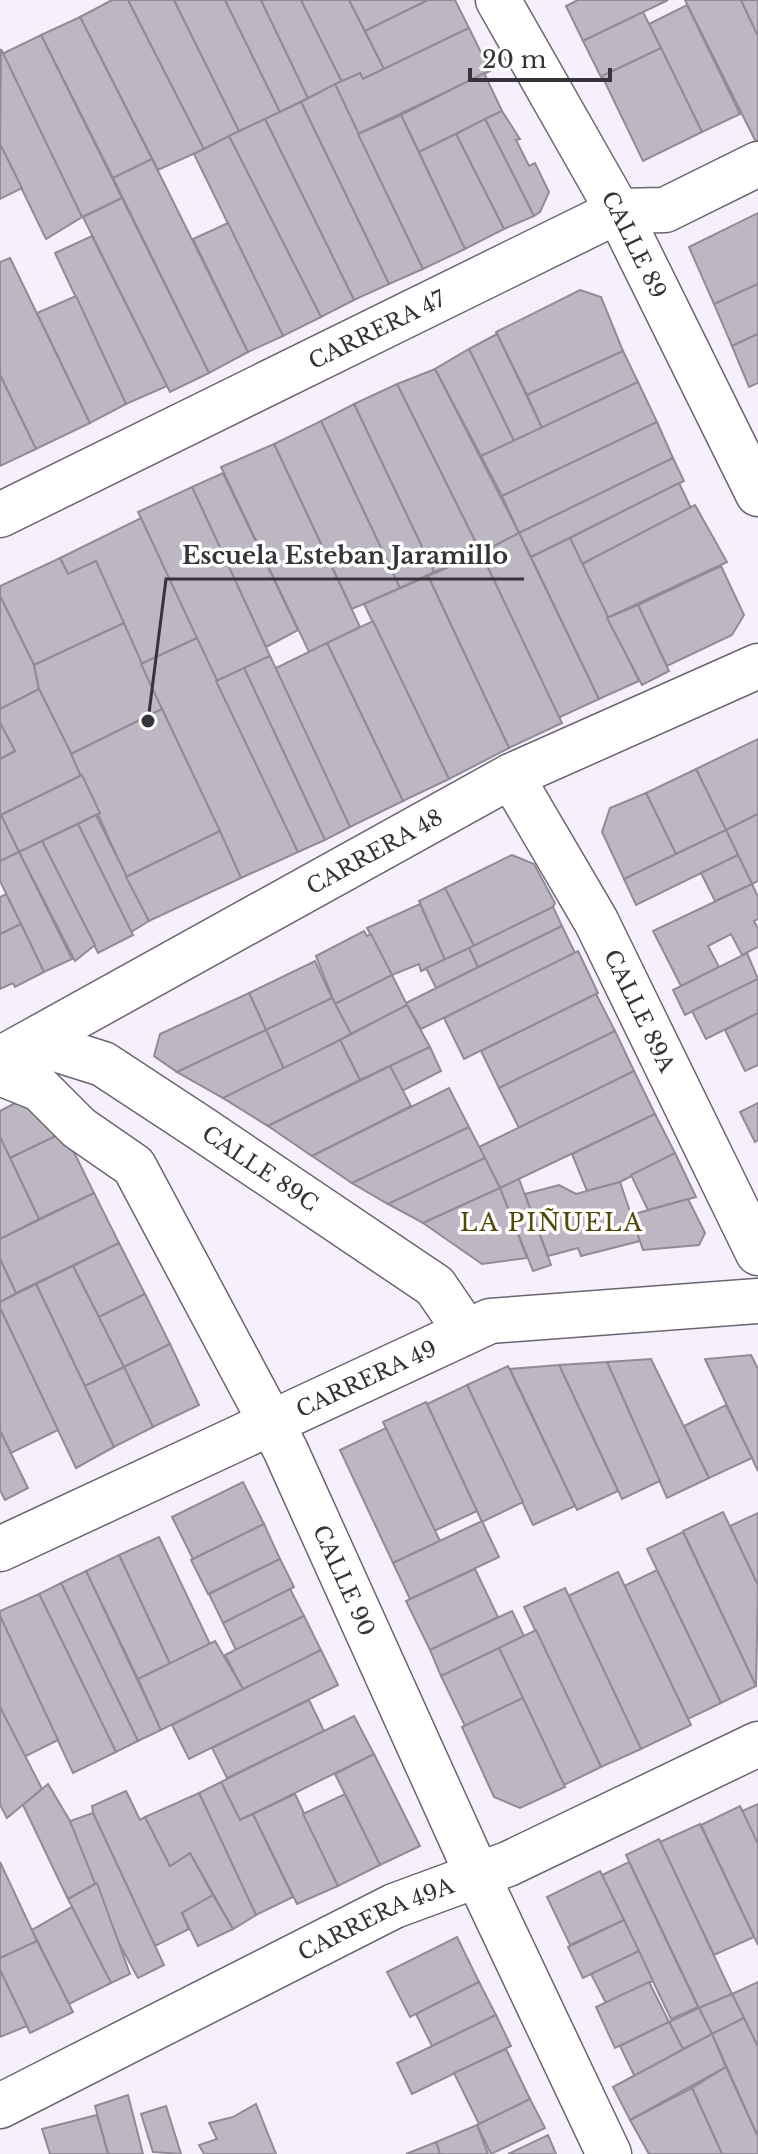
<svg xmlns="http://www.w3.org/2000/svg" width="758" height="2154" font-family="'Libre Baskerville',serif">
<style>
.building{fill:#bdb7c4;stroke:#908b97;stroke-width:2}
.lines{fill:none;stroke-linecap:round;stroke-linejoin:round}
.minor-casing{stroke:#6a6571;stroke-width:47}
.tertiary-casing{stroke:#6a6571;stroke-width:47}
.minor{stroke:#fff;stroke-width:44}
.tertiary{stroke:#fff;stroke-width:44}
.labels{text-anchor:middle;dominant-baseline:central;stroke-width:7;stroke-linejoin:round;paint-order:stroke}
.street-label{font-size:22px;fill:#363439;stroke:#fff}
.neighbourhood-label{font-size:24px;letter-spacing:2px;fill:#524907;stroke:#fff}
.leader{fill:none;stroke:#363439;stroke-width:3}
.callout-dot{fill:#363439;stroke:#fff;stroke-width:3}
.callout-label{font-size:24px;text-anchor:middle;font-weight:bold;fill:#363439;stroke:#fff;stroke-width:7;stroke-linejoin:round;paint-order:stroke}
</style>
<rect width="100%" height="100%" fill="#f6f0fd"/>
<g class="building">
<path d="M112,0h16l76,149 -46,21 -78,-153z"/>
<path d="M128,0h46l65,131 -35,18z"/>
<path d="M174,0h51l55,112 -41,19z"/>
<path d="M225,0h36l47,98 -28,14z"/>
<path d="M261,0h40l41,82 -34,16z"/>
<path d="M301,0h48l35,69 -21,10 -3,-6 -18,9z"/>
<path d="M349,0h79l-63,31z"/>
<path d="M428,0h27l14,28 -85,41 -19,-38z"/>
<path d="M578,0h90l-85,41 -17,-35z"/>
<path d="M685,0h56l17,36v110z"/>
<path d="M741,0h17v36z"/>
<path d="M687,5l53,109 -38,18 -53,-108z"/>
<path d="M643,12l18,36 -60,29 -18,-36z"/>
<path d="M80,17l72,142 -39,19 -72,-143z"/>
<path d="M469,28l21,43 -132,63 -23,-50 25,-11 3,6z"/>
<path d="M41,35l81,163 -40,19 -80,-163z"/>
<path d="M661,48l41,84 -59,29 -41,-85z"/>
<path d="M1,49l81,168 -36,22 -46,-95z"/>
<path d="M484,73l18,38 -83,41 -18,-37z"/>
<path d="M335,84l88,185 -34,15 -88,-182z"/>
<path d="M301,102l88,182 -35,16 -89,-181z"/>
<path d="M502,111l18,28 -4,1 13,26 6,-3 14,29 -9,20 -6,4 -49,-97z"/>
<path d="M401,115l64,134 -42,20 -65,-135z"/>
<path d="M265,119l89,181 -33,17 -92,-181z"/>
<path d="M485,119l49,97 -30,13 -48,-95z"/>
<path d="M456,134l48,95 -39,20 -46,-97z"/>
<path d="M229,136l92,181 -38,19 -89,-182z"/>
<path d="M0,144l22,44 -22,11z"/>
<path d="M152,159l96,193 -39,21 -96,-195z"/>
<path d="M122,198l87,175 -39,19 -87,-175z"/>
<path d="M758,213v71l-44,20 -25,-57z"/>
<path d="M228,223l55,113 -35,16 -55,-113z"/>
<path d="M92,236l75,150 -41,18 -71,-151z"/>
<path d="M10,258l80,165 -54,26 -36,-74v-113z"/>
<path d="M758,284v50l-26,12 -18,-42z"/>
<path d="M580,290l21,7 22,54 -96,44 -31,-63z"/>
<path d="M76,296l50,108 -36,19 -53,-110z"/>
<path d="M497,334l45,94 -28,13 -45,-92z"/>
<path d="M758,334v49l-9,4 -17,-41z"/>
<path d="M469,349l45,92 -33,15 -46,-87z"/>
<path d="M623,351l15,31 -96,46 -15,-33z"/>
<path d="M435,369l84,164 -38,20 -84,-169z"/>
<path d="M0,375l36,74 -36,17z"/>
<path d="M638,382l19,40 -155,74 -21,-40z"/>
<path d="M397,384l84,169 -47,19 -80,-168z"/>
<path d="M354,404l80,168 -34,16 -79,-167z"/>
<path d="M321,421l79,167 -48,21 -78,-165z"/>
<path d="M657,422l16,36 -154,75 -17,-37z"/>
<path d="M274,444l86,183 -51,25 -88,-185z"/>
<path d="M673,458l11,23 -153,76 -12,-24z"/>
<path d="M223,473l75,157 -32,17 -74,-160z"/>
<path d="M679,483l12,25 -109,56 -12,-26z"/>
<path d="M192,487l78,169 -54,25 -78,-169z"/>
<path d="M695,505l32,57 -120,56 -25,-54z"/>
<path d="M141,518l56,120 -56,26 -45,-103 -28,13 -8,-16z"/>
<path d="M519,533l80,166 -41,19 -77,-165z"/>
<path d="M570,538l69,143 -40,18 -68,-142z"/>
<path d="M481,553l81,170 -53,25 -81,-172z"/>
<path d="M60,558l8,16 28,-13 28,62 -90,42 -34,-69v-10z"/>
<path d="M721,566l23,49 -12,20 -65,31 -29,-61z"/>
<path d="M428,576l81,172 -60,31 -85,-175z"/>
<path d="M0,596l34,69 5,24 -39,20z"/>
<path d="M638,605l31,66 -27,14 -35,-67z"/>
<path d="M373,621l76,158 -46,22 -76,-158z"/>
<path d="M124,623l38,86 -91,45 -32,-65 -5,-24z"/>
<path d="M197,638l101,214 -57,26 -100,-214z"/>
<path d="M327,643l76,158 -53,26 -76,-158z"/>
<path d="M270,656l80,171 -25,13 -81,-172z"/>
<path d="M244,668l81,172 -27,12 -82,-171z"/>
<path d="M39,689l43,86 -82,40v-56l15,-8 -15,-28v-14z"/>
<path d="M162,709l58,122 -94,46 -55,-123z"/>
<path d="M0,723l15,28 -15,8z"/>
<path d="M758,739v75l-32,16 -30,-61z"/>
<path d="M696,769l30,61 -50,24 -30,-61z"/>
<path d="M82,775l18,38 -81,39 -18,-37z"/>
<path d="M646,793l30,61 -52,25 -22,-47 8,-24z"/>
<path d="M758,814v67l-6,3 -26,-54z"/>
<path d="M1,815l18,37 -19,9v-46z"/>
<path d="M96,815l53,106 -18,11 -53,-108z"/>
<path d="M78,824l55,111 -35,18 -56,-112z"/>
<path d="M726,830l12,25 -102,50 -12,-26z"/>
<path d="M220,831l21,47 -92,43 -23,-44z"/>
<path d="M42,841l53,104 -20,16 -56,-109z"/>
<path d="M19,852l53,107 -28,13 -44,-91v-20z"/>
<path d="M512,855l22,9 21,39 -2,4 -79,39 -29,-58z"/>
<path d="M738,855l14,29 -37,17 -14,-28z"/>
<path d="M752,884l6,13v22l-4,2 4,8v18l-16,8 -11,-21 -23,12 11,21 -38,19 -28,-55z"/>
<path d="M445,888l29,58 -29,14 -26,-59z"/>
<path d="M6,894l15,30 -21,10v-37z"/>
<path d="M420,904l25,56 -24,11 -2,-7 -27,11 -25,-47z"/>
<path d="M553,907l9,19 -84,41 -9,-19z"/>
<path d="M21,924l23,48 -29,15 -2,-4 -13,6v-55z"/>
<path d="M562,926l13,27 -154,76 -15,-26z"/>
<path d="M364,931l3,5 4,-2 21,41 -57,29 -19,-48z"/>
<path d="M469,948l9,19 -42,21 -10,-20z"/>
<path d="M578,951l20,42 -134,66 -20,-41z"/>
<path d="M747,953l11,26 -73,36 -12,-25z"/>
<path d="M315,961l17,37 -66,32 -17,-37z"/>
<path d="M392,975l15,30 -56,29 -16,-30z"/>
<path d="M758,979v34l-52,26 -14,-28z"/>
<path d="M249,993l17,37 -89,42 -23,-16 6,-22z"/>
<path d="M596,994l19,37 -116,57 -18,-37z"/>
<path d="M332,998l19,36 -67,35 -18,-39z"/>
<path d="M407,1005l23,42 -70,33 -20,-40z"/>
<path d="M758,1013v52l-13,6 -20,-41z"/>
<path d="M266,1030l18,39 -61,29 -46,-26z"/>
<path d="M615,1031l19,40 -115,57 -20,-40z"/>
<path d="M340,1040l20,40 -92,46 -45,-28z"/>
<path d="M430,1047l11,24 -39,20 -12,-25z"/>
<path d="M390,1066l21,40 -99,50 -44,-30z"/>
<path d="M634,1071l21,43 -155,74 -21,-41z"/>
<path d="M449,1088l20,39 -117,56 -40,-27z"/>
<path d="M27,1097l37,35 -54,26 -10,-21v-26z"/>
<path d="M758,1103v37l-3,2 -15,-30z"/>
<path d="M655,1114l20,39 -55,29 -33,9 -15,-37z"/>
<path d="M469,1127l16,31 -97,46 -36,-21z"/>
<path d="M64,1132l30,61 -55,26 -29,-61z"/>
<path d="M0,1137l39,82 -39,20z"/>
<path d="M675,1153l21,44 -48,13 -17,-35z"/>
<path d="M485,1158l15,30 -77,35 -35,-19z"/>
<path d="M519,1179l32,86 -18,6 -33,-83z"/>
<path d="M620,1182l20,59 -59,15 -3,-8 -30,8 -23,-62 34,-9 17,9z"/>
<path d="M500,1188l27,70 -45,6 -59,-41z"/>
<path d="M94,1193l25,50 -103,50 -16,-34v-20z"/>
<path d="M688,1199l17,34 -6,12 -56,5 -12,-35z"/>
<path d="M119,1243l26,51 -46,23 -26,-51z"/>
<path d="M0,1259l16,34 -16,9z"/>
<path d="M73,1266l51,101 -39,19 -49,-102z"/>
<path d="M36,1284l78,163 -38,21 -76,-160v-6z"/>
<path d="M145,1294l25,50 -46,23 -25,-50z"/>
<path d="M0,1308l58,122 -47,23 -11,-22z"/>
<path d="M170,1344l29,61 -46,22 -29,-60z"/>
<path d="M751,1355l7,14v102l-53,-112z"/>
<path d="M651,1359l58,119 -42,20 -60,-136z"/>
<path d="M607,1362l53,119 -38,18 -63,-134z"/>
<path d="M559,1365l59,126 -41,19 -67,-141z"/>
<path d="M508,1366l67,140 -42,19 -66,-140z"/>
<path d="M124,1367l29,60 -39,20 -29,-61z"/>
<path d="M467,1385l56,117 -41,20 -55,-118z"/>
<path d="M426,1402l51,109 -43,20 -51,-109z"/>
<path d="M726,1405l26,53 -43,20 -25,-52z"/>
<path d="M386,1428l54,113 -47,22 -53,-113z"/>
<path d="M0,1431l28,57 -23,12 -5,-10z"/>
<path d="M243,1482l21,42 -71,35 -21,-42z"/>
<path d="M723,1512l35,73 -2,101 -73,-155z"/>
<path d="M758,1513v72l-28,-59z"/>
<path d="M482,1521l17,36 -89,42 -17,-36z"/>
<path d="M264,1524l16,35 -72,35 -17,-34z"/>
<path d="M683,1532l73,154 -35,17 -74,-154z"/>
<path d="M159,1537l51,107 -40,20 -51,-109z"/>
<path d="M119,1555l51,109 -32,15 -52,-108z"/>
<path d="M280,1559l14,28 -71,36 -14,-29z"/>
<path d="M475,1569l23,48 -68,33 -24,-49z"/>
<path d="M657,1570l64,133 -33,16 -64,-133z"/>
<path d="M86,1571l75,159 -23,11 -77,-158z"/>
<path d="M618,1572l73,153 -50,24 -73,-153z"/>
<path d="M61,1583l77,158 -22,11 -77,-158z"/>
<path d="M565,1588l76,161 -40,18 -77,-160z"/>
<path d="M290,1589l14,27 -68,34 -13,-27z"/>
<path d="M39,1594l77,158 -43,21 -73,-157v-5z"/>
<path d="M512,1611l12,25 -83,40 -11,-26z"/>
<path d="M0,1616l58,124 -34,17 -24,-50z"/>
<path d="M304,1616l17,34 -78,39 -18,-34z"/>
<path d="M536,1630l65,137 -37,18 -65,-137z"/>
<path d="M215,1641l28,48 -82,41 -23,-51z"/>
<path d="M499,1648l24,50 -58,28 -24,-50z"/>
<path d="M321,1650l17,35 -149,74 -17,-34z"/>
<path d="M523,1698l42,89 -45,21 -26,-11 -32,-70z"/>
<path d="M309,1700l15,31 -97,47 -15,-30z"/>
<path d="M0,1707l42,82 -35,29 -7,-13z"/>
<path d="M354,1716l20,38 -134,66 -19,-38z"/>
<path d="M374,1754l46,92 -40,19 -45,-91z"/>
<path d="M221,1782l19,38 13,-6 40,83 -37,18 -57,-122z"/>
<path d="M48,1784l22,37 27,62 -29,16 -45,-94z"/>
<path d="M126,1791l14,29 5,-3 25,49 20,-13 23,42 -31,18 7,16 -34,17 -62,-133 -1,-7z"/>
<path d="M199,1793l57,122 -23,14 -43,-76 -20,13 -25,-49z"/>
<path d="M295,1794l43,92 -41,18 -44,-90z"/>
<path d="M345,1794l35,71 -42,21 -35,-72z"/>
<path d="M758,1804v40l-16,-33z"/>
<path d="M740,1806l18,38v101l-57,-120z"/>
<path d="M93,1813l71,152 -26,13 -19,-35 -49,-122z"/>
<path d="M700,1824l54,113 -40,18 -54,-113z"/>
<path d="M659,1839l73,155 -33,14 -73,-153z"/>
<path d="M0,1862l37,79 -37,17z"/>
<path d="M629,1862l69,145 -27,12 -69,-144z"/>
<path d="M600,1871l24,49 -54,25 -23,-48z"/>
<path d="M97,1883l33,91 -19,9 -43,-84z"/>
<path d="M213,1895l20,34 -35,17 -16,-33z"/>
<path d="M72,1907l39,76 -42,21 -37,-74z"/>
<path d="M624,1920l15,31 -56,27 -15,-31z"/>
<path d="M457,1937l22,45 -69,35 -23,-45z"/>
<path d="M37,1941l36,71 -43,21 -30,-63v-12z"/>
<path d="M639,1951l14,30 -47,22 -15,-29z"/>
<path d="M0,1970l27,56 -27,11z"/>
<path d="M479,1982l17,33 -64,31 -16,-32z"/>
<path d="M649,1982l20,40 -54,26 -19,-41z"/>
<path d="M758,1982v65l-26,-53z"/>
<path d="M732,1994l12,24 -32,16 -13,-26z"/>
<path d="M699,2008l13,26 -29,15 -14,-27z"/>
<path d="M496,2015l15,31 -99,48 -15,-31z"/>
<path d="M744,2018l14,29v90l-46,-103z"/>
<path d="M669,2022l14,27 -48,28 -15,-31z"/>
<path d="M712,2034l14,33 -96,53 -17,-33z"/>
<path d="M506,2049l24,50 -51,25 -25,-51z"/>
<path d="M726,2067l32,70v17h-36l-30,-66z"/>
<path d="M692,2088l30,66h-73l-19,-34z"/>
<path d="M128,2095l15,59h-35l-13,-48z"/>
<path d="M530,2099l15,29 -54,26 -14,-29z"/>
<path d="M256,2104l20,50h-72l-5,-9 18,-6 -8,-16 24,-6z"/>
<path d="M166,2106l15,48 -28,-2 -12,-38z"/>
<path d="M97,2115l11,39h-58l-8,-25z"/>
<path d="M477,2125l11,29h-48l-4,-12z"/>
<path d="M548,2135l8,19h-48z"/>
<path d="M436,2142l4,12h-34z"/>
</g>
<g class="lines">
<g class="minor-casing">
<g id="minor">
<path id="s1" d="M498,0l120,211 140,283"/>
<path id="s2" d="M0,515l618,-304 47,-1 93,-46"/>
<path id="s3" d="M511,776l85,145 162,332"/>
<path id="s4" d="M33,1042l70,22 99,65 233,157 30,44"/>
<path id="s5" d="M0,1059l511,-283 247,-110"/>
<path id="s6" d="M0,1073l40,16 39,39 55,38 151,283 201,445 123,260"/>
</g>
</g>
<g class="tertiary-casing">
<g id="tertiary">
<path id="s7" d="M0,1549l490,-228 268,-20"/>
<path id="s8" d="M0,2106l394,-200 114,-42 250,-120"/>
</g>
</g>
<use href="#minor" class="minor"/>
<use href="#tertiary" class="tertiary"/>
</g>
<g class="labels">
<g class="street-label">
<text stroke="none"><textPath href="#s1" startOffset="280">CALLE 89</textPath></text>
<text stroke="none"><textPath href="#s2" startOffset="420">CARRERA 47</textPath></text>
<text stroke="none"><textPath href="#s5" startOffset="428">CARRERA 48</textPath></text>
<text stroke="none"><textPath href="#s3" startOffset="268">CALLE 89A</textPath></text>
<text stroke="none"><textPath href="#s4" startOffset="262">CALLE 89C</textPath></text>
<text stroke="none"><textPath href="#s7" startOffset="404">CARRERA 49</textPath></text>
<text stroke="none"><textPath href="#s6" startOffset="630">CALLE 90</textPath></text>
<text stroke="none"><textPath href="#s8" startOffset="420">CARRERA 49A</textPath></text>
</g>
<g class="neighbourhood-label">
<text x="552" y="1222">LA PIÑUELA</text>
</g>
</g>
<path class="leader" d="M148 721L166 579H524"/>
<circle class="callout-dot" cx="148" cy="721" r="8"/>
<g class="callout-label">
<text x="345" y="564">Escuela Esteban Jaramillo</text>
</g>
<path d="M470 68v12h140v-12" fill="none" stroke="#363439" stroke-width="4"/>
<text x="482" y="68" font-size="24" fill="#363439" stroke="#ffffff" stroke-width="6" paint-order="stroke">20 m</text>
</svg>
